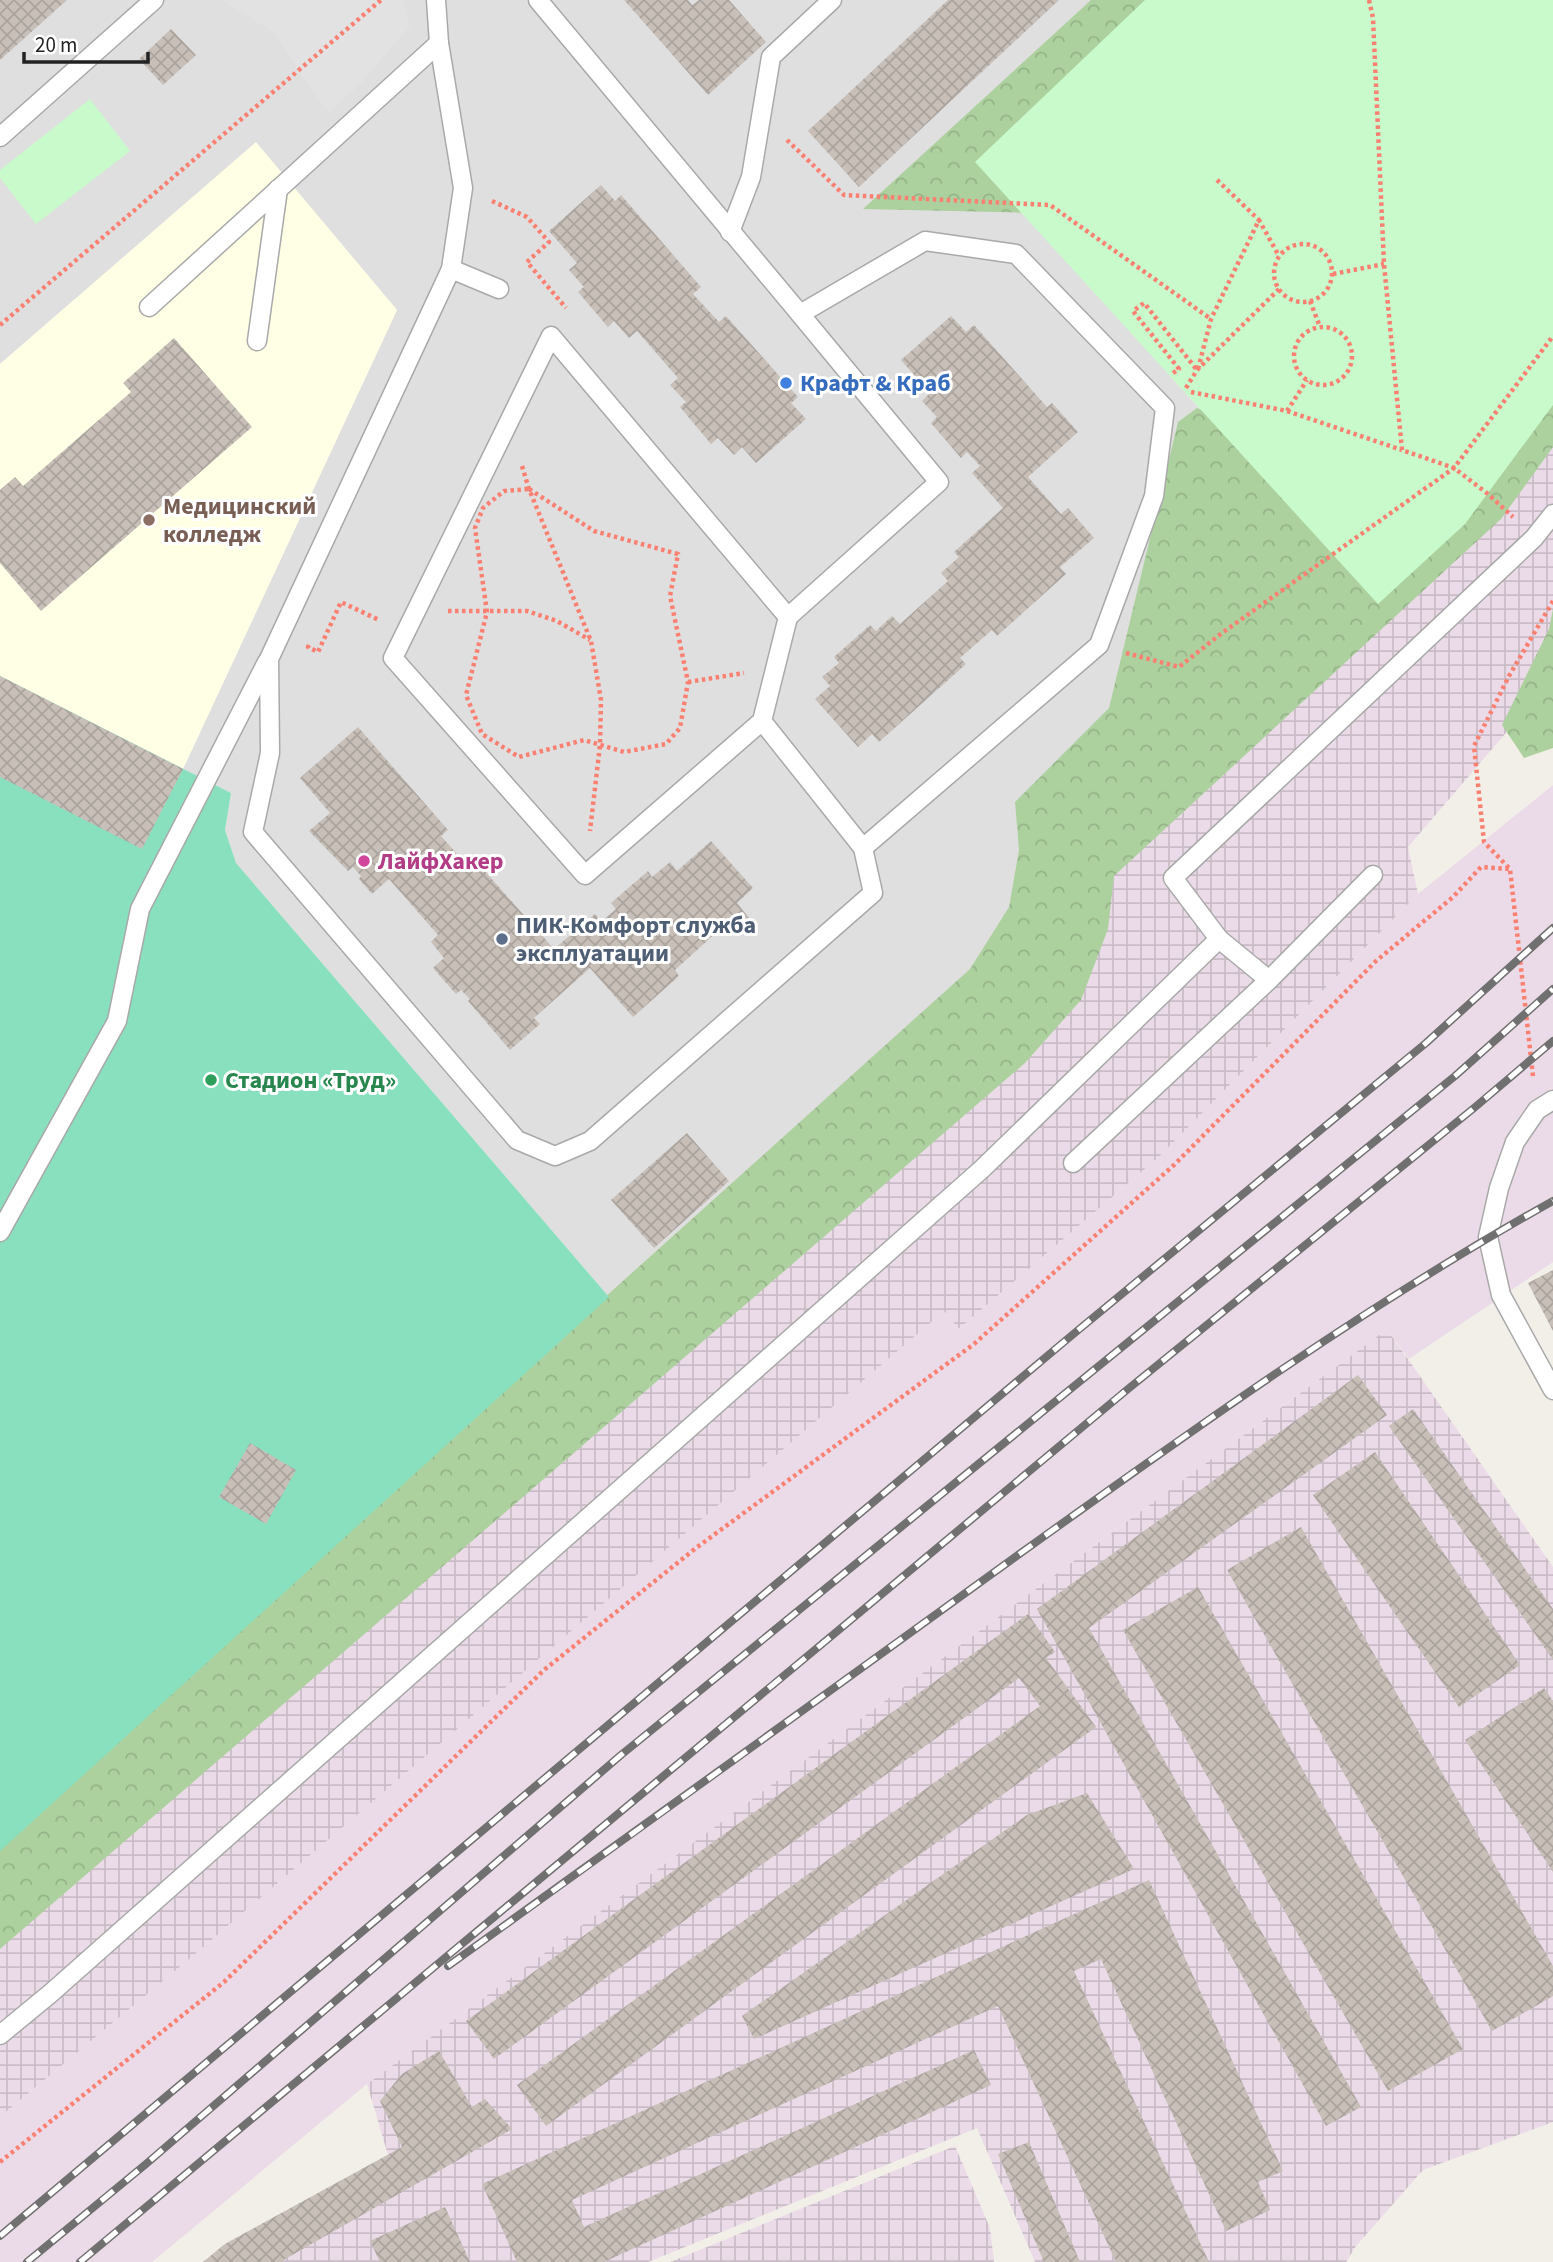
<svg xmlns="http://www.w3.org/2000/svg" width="1553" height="2262" font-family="'Source Sans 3',sans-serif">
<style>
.residential{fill:#e0dfdf}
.industrial{fill:url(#industrial-grid)}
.education{fill:#ffffe5}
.railway{fill:#ebdbe8}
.forest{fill:url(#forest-crowns)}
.park{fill:#c8facc}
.pitch{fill:#88e0be}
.parking{fill:#e2e2e2}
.building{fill:url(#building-cross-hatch)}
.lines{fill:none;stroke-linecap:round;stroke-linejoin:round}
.service-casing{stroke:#a9a9a9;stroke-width:21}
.path{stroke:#fa8072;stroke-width:4.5;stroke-dasharray:3.5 3.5;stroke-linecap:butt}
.service{stroke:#fff;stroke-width:18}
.rail-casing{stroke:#707070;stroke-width:8}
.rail{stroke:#fff;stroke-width:5;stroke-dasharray:16;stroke-linecap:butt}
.shop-dot{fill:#3f7fe0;stroke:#fff;stroke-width:2.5}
.education-dot{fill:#8d6e63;stroke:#fff;stroke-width:2.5}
.hotel-dot{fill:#d1479c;stroke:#fff;stroke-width:2.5}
.service-dot{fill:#5c6f8a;stroke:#fff;stroke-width:2.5}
.leisure-dot{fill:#2e9e5b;stroke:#fff;stroke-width:2.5}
.labels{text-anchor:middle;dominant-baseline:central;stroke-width:6;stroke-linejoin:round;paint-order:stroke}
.shop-label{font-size:24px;font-weight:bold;fill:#366cbe;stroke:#fff;text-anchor:start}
.education-label{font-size:24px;font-weight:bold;fill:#785e54;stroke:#fff;text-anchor:start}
.hotel-label{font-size:24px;font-weight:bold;fill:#b23c85;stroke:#fff;text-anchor:start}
.service-label{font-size:24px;font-weight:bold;fill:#4e5e75;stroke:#fff;text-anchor:start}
.leisure-label{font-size:24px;font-weight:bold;fill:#27864d;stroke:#fff;text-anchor:start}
</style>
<defs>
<pattern id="industrial-grid" width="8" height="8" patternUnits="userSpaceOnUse" patternTransform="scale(1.75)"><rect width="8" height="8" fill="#ebdbe8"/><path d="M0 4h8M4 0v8" fill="none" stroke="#c9bcc7"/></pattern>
<pattern id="forest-crowns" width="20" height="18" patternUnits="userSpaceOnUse" patternTransform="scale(1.75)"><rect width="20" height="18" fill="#add19e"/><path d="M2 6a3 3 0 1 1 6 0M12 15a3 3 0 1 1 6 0" fill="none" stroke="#95b388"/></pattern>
<pattern id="building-cross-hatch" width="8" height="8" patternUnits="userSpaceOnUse" patternTransform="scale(1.75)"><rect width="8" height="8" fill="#c7bfb8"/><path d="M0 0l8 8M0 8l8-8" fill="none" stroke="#aba49e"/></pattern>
</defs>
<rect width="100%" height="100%" fill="#f2efe9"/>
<path class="residential" d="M0,0h1145l25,376 208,228 -769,693 -373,-434 -11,-33 6,-37 -48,-24 214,-459 -141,-167 -256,221z"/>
<g class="industrial">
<path d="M1553,405v273l-145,169 10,47 -258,262 -201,173 -15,-17 -757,649 -187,156v-266l1378,-1247z"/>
<path d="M1387,1329l166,238v555l-130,48 -67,76 -10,16h-311l-58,-134 -329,134h-445l22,-18 163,-89 -21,-71z"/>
<path d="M955,2146l35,82 4,34h-324z"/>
</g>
<path class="education" d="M256,142l141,168 -214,459 -183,-93v-312z"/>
<path class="railway" d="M1553,785v477l-144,97 -22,-30 -1020,755 -215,178h-152v-145l187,-156 757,-650 15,18 201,-173 258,-262z"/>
<g class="forest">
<path d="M1091,0h462v447l-52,72 -387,357 -6,53 -27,71 -56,63 -1025,886v-108l970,-872 39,-62 10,-57 -4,-48 94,-94 69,-286 19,-14 206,72 -362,-267 -178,-4z"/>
<path d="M1553,609v139l-29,10 -22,-33 47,-96z"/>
</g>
<g class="park">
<path d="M1145,0h408v405l-88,119 -87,80 -403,-442z"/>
<path d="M90,99l40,52 -94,73 -36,-46v-8z"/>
</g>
<path class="pitch" d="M0,676l231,117 -6,37 11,33 373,434 -609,554z"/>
<path class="parking" d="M223,0h180l7,26 -47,55 -34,32 -31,-42 -22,-37z"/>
<g class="building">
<path d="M0,0h67l-67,60z"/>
<path d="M624,0h64l4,5 7,-5h30l37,42 -58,53z"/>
<path d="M948,0h111l-200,187 -51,-56z"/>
<path d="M171,29l25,26 -33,30 -24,-26z"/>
<path d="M601,185l14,16 6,-6 80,92 -8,7 26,28 7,-6 72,81 -7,6 15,16 -50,44 -14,-16 -8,8 -16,-17 -7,6 -31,-37 6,-5 -16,-17 8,-7 -41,-47 -8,7 -15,-17 -6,6 -30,-35 6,-5 -15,-17 8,-7 -28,-32z"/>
<path d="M951,316l15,16 8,-7 73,82 5,-4 26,29 -50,45 33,37 7,-6 26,30 -34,29 6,7 -69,62 -5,-6 -32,28 6,6 -87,78 -7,-8 -14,13 -43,-48 15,-13 -8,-9 17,-14 -5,-6 36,-32 6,6 16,-15 8,8 48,-43 -7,-8 18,-16 -5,-5 49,-44 -31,-35 8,-7 -13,-14 -6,6 -30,-35 6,-6 -15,-16 8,-8 -29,-33z"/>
<path d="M174,338l78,89 -211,184 -41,-48v-73l15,-13 8,9 108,-94 -8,-9z"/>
<path d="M0,676l183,93 -41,80 -142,-72z"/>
<path d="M358,727l90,103 -7,6 33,37 7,-6 73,82 41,-35 6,8 15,-13 -5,-6 37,-32 4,6 18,-15 7,9 34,-30 42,47 -16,15 12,15 -12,11 -8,-8 -54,49 4,6 -46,41 -43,-49 -56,50 6,6 -30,26 -42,-49 2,-2 -9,-9 -5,4 -23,-26 11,-10 -13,-16 7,-7 -49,-56 -17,15 -13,-15 2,-3 -8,-9 -5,4 -39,-40 21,-18 -30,-35z"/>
<path d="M687,1133l42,48 -75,67 -43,-48z"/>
<path d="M1553,1270v61l-25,-48z"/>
<path d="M1358,1375l29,40 -298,213 272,479 -35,19 -289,-517z"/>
<path d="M1413,1409l140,200v51l-164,-234z"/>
<path d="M250,1443l46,27 -30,54 -47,-27z"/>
<path d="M1375,1452l145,213 -61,42 -146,-212z"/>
<path d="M1301,1527l252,439v30l-61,35 -265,-461z"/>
<path d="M1198,1587l265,462 -75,42 -265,-461z"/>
<path d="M1028,1614l27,38 -9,6 50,69 -550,399 -29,-41 523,-379 -21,-28 -525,381 -28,-38z"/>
<path d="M1544,1688l9,13v171l-88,-132z"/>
<path d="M1087,1793l47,76 -380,170 -12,-23 285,-201z"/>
<path d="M1149,1880l134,291 -25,11 12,28 -44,21 -125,-272 -27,12 135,291h-93l-118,-256 -426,194 12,27 390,-177 17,35 -387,177h-87l-35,-78z"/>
<path d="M439,2051l33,56 13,-8 27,30 -232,133h-77l22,-18 177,-97 -22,-46 22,-27z"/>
<path d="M1029,2142l51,120h-36l-46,-108z"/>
<path d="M445,2207l25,55h-90l-10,-21z"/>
</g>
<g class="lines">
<g class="service-casing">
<g id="service">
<path d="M436,0l3,43 24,145 -12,81 -182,390 1,94 -17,79 264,308 38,16 35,-15 283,-248 -10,-45 236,-203 55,-149 11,-88 -149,-154 -91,-13 -125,73 -262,-314"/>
<path d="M0,137l154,-137"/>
<path d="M730,232l21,-55 20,-120 61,-57"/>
<path d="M451,269l48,20"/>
<path d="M149,307l290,-264"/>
<path d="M257,341l21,-152"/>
<path d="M788,617l151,-135 -139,-168"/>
<path d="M762,721l-177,154 -192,-217 158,-322 237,281 -26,104 101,127"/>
<path d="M1269,980l-50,-41 -46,-61 361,-340 19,-24"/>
<path d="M1553,1100l-16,10 -22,32 -16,46 -11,49 13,58 52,95"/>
<path d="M1073,1163l196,-183 104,-105"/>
<path d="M0,1232l117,-211 23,-112 127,-247"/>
<path d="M0,2035l51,-42 931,-824 237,-230"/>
</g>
</g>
<g class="path">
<path d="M1369,0l4,18 11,246 18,186 52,18 34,26 25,23"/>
<path d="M787,140l57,55 206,10 161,114"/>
<path d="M1217,180l42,40"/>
<path d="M492,201l35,16 22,25 -22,20 39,46"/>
<circle cx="1303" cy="273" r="29"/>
<path d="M1333,274l51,-10"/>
<path d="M1310,301l10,26"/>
<path d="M0,325l381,-325"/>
<circle cx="1323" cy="356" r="29"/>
<path d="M1198,369l13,-50 48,-99 20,36"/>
<path d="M1173,373l6,-4 -46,-58 11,-8 53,67"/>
<path d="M1186,388l11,-18 82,-81"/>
<path d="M1191,392l96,19 115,39"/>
<path d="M1287,411l20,-31"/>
<path d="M522,466l7,23 62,152 10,59 -1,45 -10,86"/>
<path d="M529,489l65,42 84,23 -8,42 18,86 -8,46 -14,16 -42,8 -40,-12 -65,17 -37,-23 -16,-39 21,-83 -12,-84 8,-20 21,-17z"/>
<path d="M448,611h79l30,10 33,19"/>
<path d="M309,645l-1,2 10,5 23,-50 38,18"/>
<path d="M1126,653l53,14 43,-34 232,-165 99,-132"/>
<path d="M688,682l56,-9"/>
<path d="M1533,1076l-23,-207 -26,-27 -10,-96 35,-70 44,-75"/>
<path d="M0,2162l224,-180 320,-312 152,-122 278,-204 200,-179 202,-204 77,-64 28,-30 29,2"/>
</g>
<use href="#service" class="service"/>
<g class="rail-casing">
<g id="rail">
<path d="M448,1966c190,-136 380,-274 570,-411 173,-124 348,-250 535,-354"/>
<path d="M0,2236l1077,-905 349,-288 127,-115"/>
<path d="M27,2262l119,-98 475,-409 834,-679 98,-87"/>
<path d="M80,2262l1048,-873 346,-281 79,-67"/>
</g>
</g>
<use href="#rail" class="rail"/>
</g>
<circle class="shop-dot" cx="786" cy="383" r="7"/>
<circle class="education-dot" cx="149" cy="520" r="7"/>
<circle class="hotel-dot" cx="364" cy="861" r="7"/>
<circle class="service-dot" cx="502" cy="939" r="7"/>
<circle class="leisure-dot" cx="211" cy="1080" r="7"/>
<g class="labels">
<g class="shop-label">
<text x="800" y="383">Крафт &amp; Краб</text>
</g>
<g class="education-label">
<text x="163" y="506">Медицинский<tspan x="163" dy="28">колледж</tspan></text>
</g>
<g class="hotel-label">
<text x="378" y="861">ЛайфХакер</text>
</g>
<g class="service-label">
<text x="516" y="925">ПИК-Комфорт служба<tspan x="516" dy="28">эксплуатации</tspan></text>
</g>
<g class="leisure-label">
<text x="225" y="1080">Стадион «Труд»</text>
</g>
</g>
<path d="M24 52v10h124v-10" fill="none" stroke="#222222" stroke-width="3.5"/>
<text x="35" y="52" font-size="21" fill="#222222" stroke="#ffffff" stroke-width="5" paint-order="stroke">20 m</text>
</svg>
